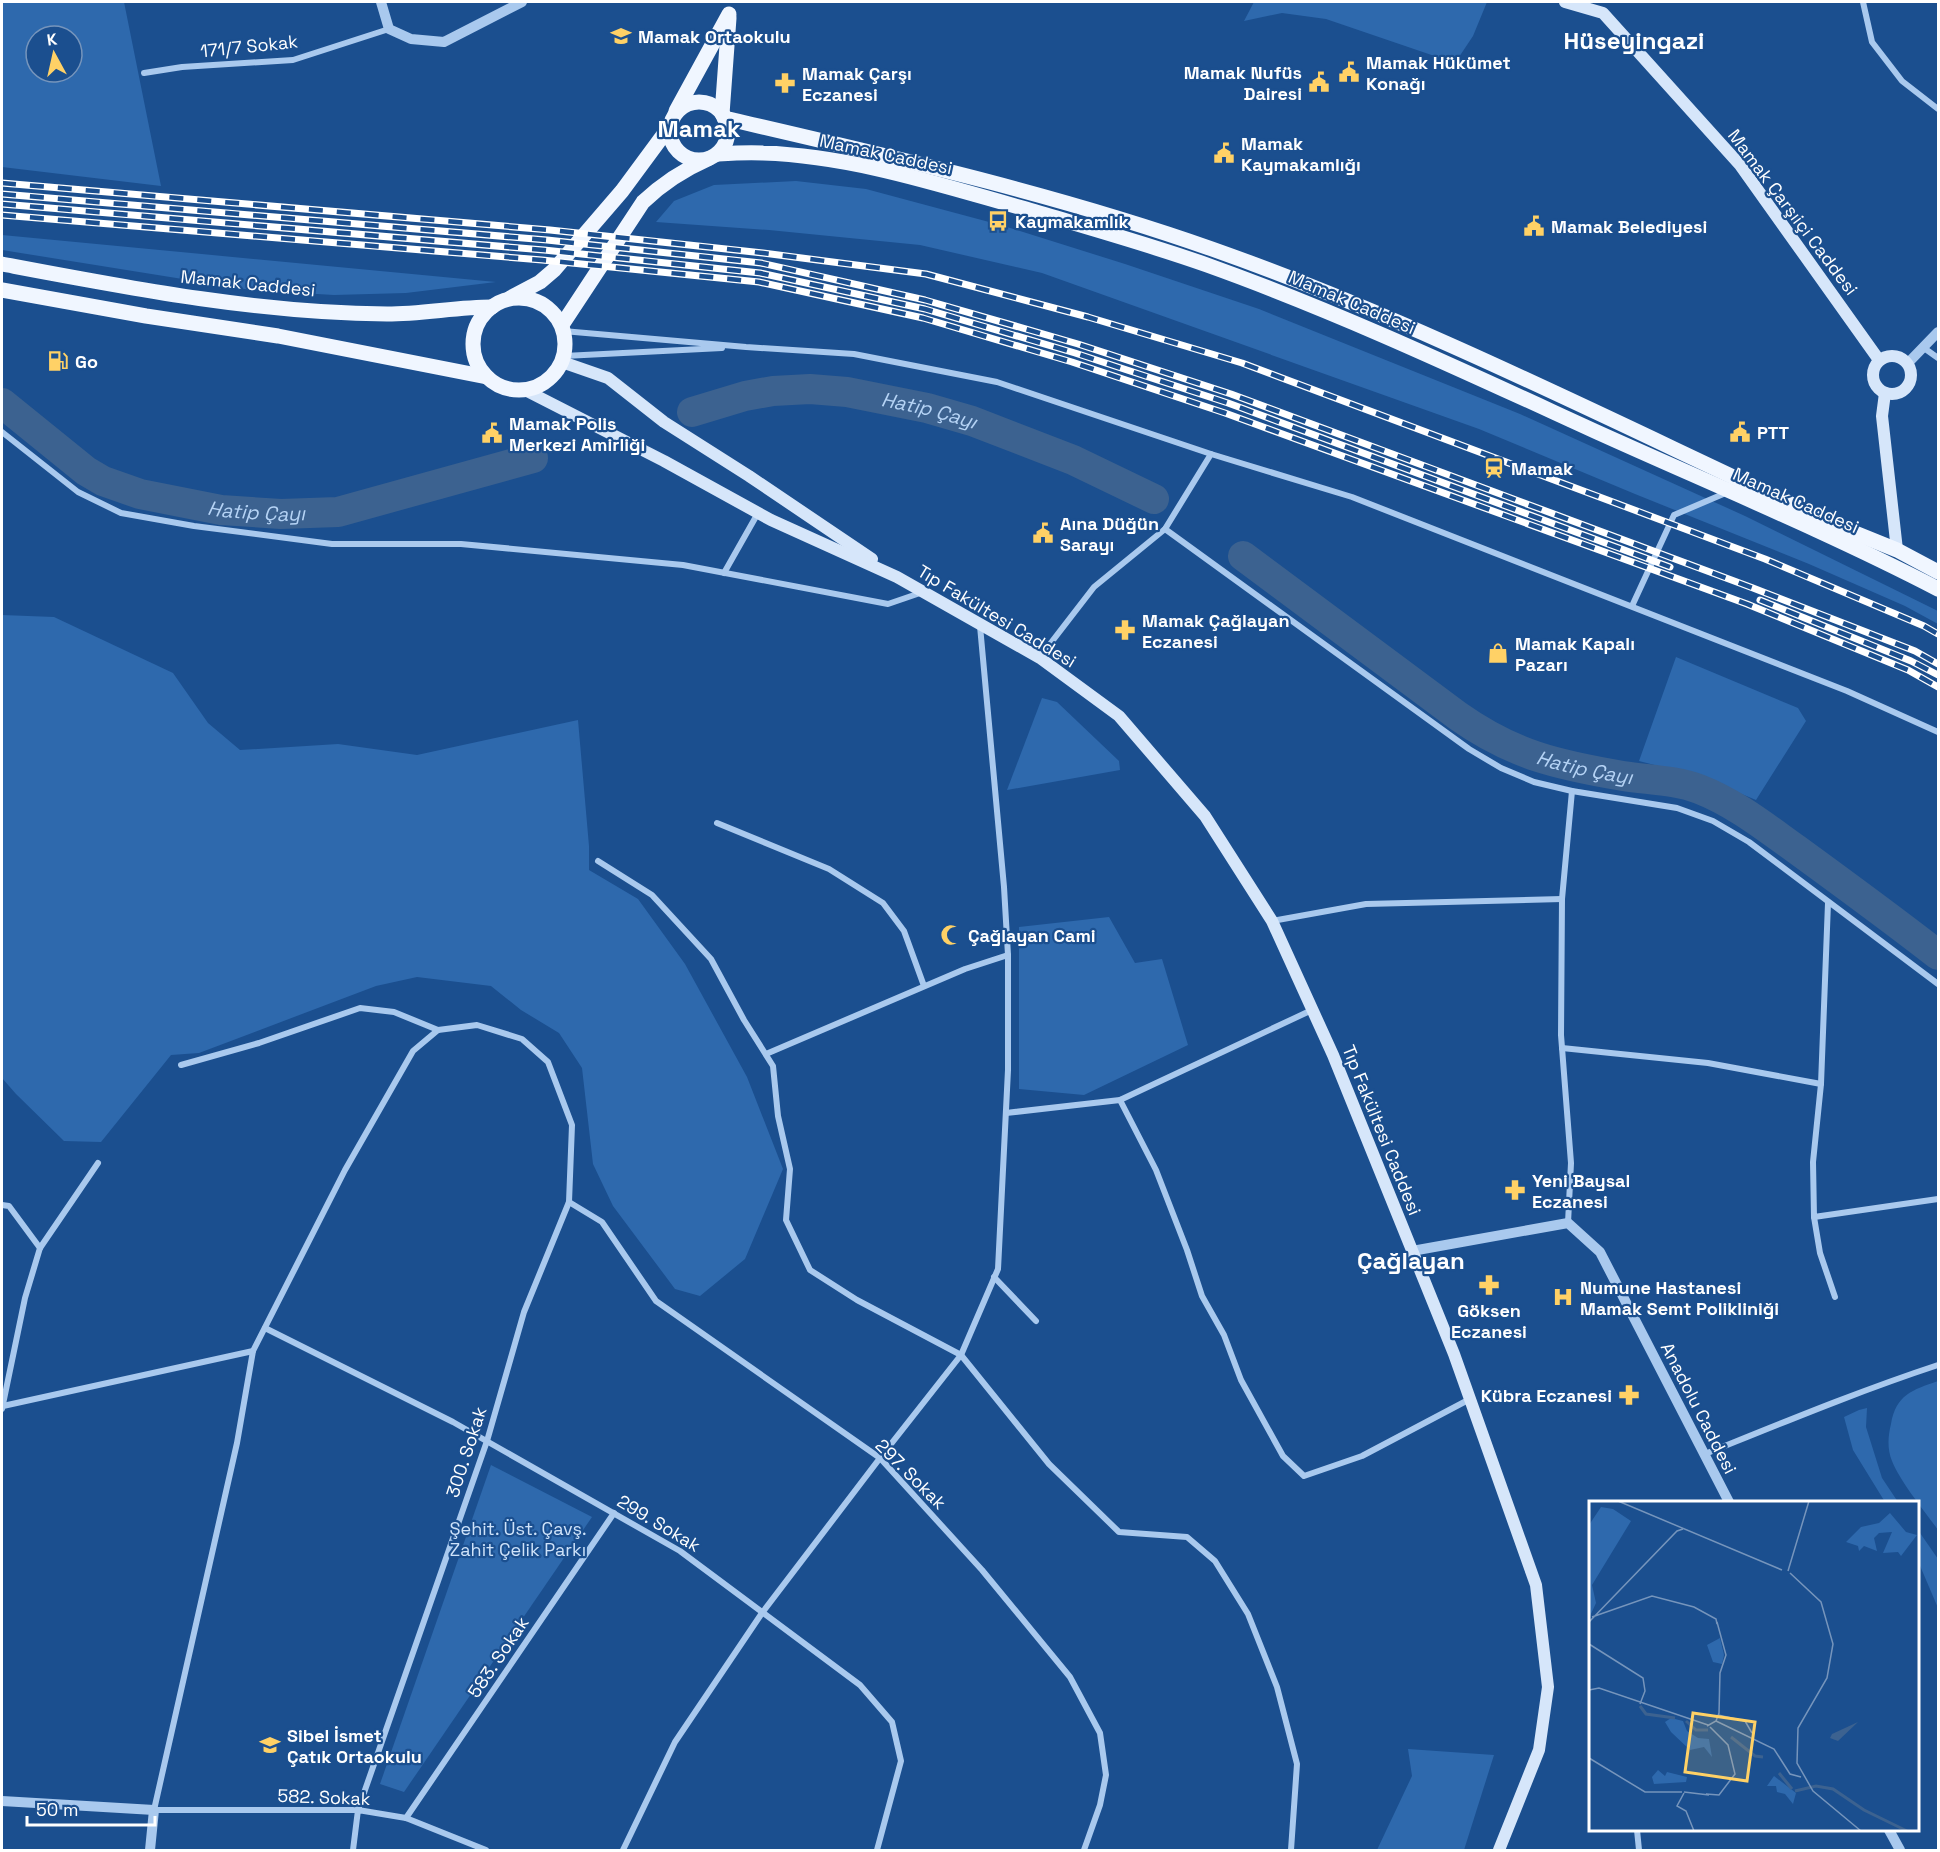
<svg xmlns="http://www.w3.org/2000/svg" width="1940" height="1852" font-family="'Space Grotesk',sans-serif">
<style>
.green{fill:#2e69ad;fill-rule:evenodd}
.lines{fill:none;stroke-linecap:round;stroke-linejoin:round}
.river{stroke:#3c6290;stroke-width:30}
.minor{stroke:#a9c9ee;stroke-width:6}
.tertiary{stroke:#a9c9ee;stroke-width:10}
.secondary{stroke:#d6e6fa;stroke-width:12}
.primary{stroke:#f0f6ff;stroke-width:15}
.rail-casing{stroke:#fff;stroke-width:7}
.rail{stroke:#1b4f8f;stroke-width:4.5;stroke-dasharray:14;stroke-linecap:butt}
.labels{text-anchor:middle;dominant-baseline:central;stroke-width:4.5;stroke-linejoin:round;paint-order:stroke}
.poi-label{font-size:18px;font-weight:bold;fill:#fff;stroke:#1b4f8f;text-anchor:start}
.street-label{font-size:18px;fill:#fff;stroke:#1b4f8f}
.park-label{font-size:18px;fill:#cfe3fa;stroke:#1b4f8f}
.water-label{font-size:20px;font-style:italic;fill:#b5d3f5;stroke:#1b4f8f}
.district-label{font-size:24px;font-weight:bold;fill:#fff;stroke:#1b4f8f}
.inset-river{fill:none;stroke:#3c6290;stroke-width:3}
.inset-road{fill:none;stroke:#7695bc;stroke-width:1.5}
.view{fill:#ffd166;fill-opacity:0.15;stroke:#ffd166;stroke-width:3}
.inset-edge{fill:none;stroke:#fff;stroke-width:3}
</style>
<rect width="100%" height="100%" fill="#1b4f8f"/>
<g class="green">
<path d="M2,2h122l37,184 -159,-19zM36,36h36v36h-36z"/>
<path d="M1254,2h233l-14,34 -18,27 -129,-44 -44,-6 -38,8z"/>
<path d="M796,181l70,8 138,37 121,38 134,45 261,105 225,102 193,95v13l-33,-18 -96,-42 -174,-70 -156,-65 -437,-156 -122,-28 -151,-15 -113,-8 18,-21 40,-16z"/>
<path d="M2,235l494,47 -90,11 -72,2 -83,-5 -249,-40z"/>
<path d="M2,615l52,2 119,56 35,50 32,27 98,-6 79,11 161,-35 11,126v24l49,29 47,65 62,113 36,92 -38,90 -45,37 -25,-7 -62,-83 -20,-42 -11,-96 -23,-35 -38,-23 -30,-24 -74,-9 -41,9 -177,67 -28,2 -70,87 -37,-1 -48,-47 -14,-16z"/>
<path d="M1676,657l122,51 8,13 -50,79 -55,-23 -62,-16z"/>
<path d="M1042,698l15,4 62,59 1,9 -113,20z"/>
<path d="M1109,917l26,46 27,-4 26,86 -104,50 -65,-6v-162z"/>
<path d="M1938,1381v149c-14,-20 -37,-47 -46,-69 -5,-12 -4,-25 -1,-37 5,-29 21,-34 47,-43z"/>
<path d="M1867,1408l-1,19 16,51 16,24h-13l-32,-52 -9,-33 15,-7z"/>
<path d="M491,1465l101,52 -188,275 -24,-8z"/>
<path d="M1918,1530l20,29v49l-20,-47z"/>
<path d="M1408,1749l86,6 -30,95h-87l35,-74z"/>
</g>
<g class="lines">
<g class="river">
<path id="s1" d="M2,403l84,68 17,10 37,13 81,16 60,4 57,-2 195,-54"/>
<path id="s2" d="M692,412l53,-16 28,-5 37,-2 37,3 80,16 45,13 101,39 81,39"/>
<path id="s3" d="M1243,556l215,160c55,39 100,49 165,60 26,4 52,4 76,13 36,14 66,38 97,60 48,35 96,70 142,106"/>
</g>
<g class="minor">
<path d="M1863,2l9,40 30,39 36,28"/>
<path d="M144,73l38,-6 111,-7 96,-31"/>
<path d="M563,331l183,16 108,7 143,28 214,72"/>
<path d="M1924,348l14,10"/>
<path d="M564,356l158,-8"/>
<path d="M2,432l76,60 43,21 73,13 138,18h129l222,21 205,39 35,-12"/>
<path d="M1165,529l304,220 32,19 33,14 38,9 105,17 36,13 36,21 189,142"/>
<path d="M724,573l34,-60"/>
<path d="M1632,606l42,-91 54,-23"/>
<path d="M1040,657l54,-70 71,-58 46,-75 141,43 495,194 91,41"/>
<path d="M717,823l112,46 54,34 21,28 20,55"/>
<path d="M598,861l54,34 59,64 33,61 29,46 5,50 12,53 -4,51 24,50 47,30 104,55 88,109 70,68 68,5 28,24 33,53 29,73 20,77 -6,86"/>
<path d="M1828,903l-7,181 -8,78 1,55 124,-18"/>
<path d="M1272,921l94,-17 196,-5"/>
<path d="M1562,1048l146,15 113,21"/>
<path d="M766,1054l199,-85 43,-14"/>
<path d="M181,1065l78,-22 101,-35 34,4 44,18"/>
<path d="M1120,1100l36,70 31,80 15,46 22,39 17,45 42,76 21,20 58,-20 108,-57"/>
<path d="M1006,1113l114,-13 192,-90"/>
<path d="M569,1202l33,20 54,79 224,157 102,112 88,107 30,56 6,42 -6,30 -16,45"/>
<path d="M2,1205l7,1 31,42"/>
<path d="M1814,1217l6,36 15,44"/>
<path d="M1568,1223l3,-60 -10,-128 1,-136 10,-108"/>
<path d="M994,1277l42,44"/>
<path d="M265,1328l188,94 227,129 180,134 32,37 9,39 -24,89"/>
<path d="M3,1406l250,-55"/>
<path d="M2,1409l23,-111 15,-50 58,-85"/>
<path d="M1705,1454c77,-31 154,-63 233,-89"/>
<path d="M406,1818l208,-305"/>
<path d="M1637,1830l2,20"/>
<path d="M353,1850l5,-40 129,-369 37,-129 45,-110 3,-77 -24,-63 -26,-23 -45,-14 -39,5 -25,21 -68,119 -92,181 -16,92 -83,367h204l48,8 80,32"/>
<path d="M623,1850l52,-108 87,-129 118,-155 81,-103 37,-86 10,-199v-115l-4,-68 -24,-261"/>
</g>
<g class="tertiary">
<path d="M381,2l8,27 22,10 33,3 78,-40"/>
<path d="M1908,363l30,-31"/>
<path d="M1412,1251l156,-28 32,29 129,250"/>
<path d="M2,1801l152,9 -4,40"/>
<path d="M1889,1830l11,20"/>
</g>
<g class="secondary">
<path d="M1565,2l38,11 137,152 139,195"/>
<circle cx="1892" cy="375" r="19"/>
<path d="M562,362l46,16 56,44 85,54 123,83"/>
<path d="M525,390l139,71 107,59 126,57 143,81 79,58 86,100 67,105 61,134 121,299 82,231 12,102 -9,63 -40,100"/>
<path d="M1885,393l-3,23 15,134"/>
</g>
<g class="primary">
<circle cx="699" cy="131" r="29"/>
<path d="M676,111l53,-97"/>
<path d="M722,114l7,-96"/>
<path d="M724,118c163,38 329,75 488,131 218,77 423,184 633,280l52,21 41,22"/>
<path d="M718,154c15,-1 30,-2 45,-1 90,3 177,32 263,56 60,18 122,35 181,56 134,48 263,109 392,168 113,51 229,99 339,156"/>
<path d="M2,264c127,24 255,49 385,50 36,0 70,-7 105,-7"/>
<path d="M2,290l144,26 132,20 209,41"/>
<path d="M510,298l30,-16 14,-12 68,-79 48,-65"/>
<circle cx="519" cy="344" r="46"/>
<path d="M562,325l81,-123c20,-19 40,-32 65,-43"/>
</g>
<g class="rail-casing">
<g id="rail">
<path d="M2,183l548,47 213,23 163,21 162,43 154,46 523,196 159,67 14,8"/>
<path d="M2,194l545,46 214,23 164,37 153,44 153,50 522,194 162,63 23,13"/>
<path d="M2,204l542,46 216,23 165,36 150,44 153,50 442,164"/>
<path d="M2,215l540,45 217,22 164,36 149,44 153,51 522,191 161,66 30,17"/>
<path d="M1760,600l151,61 27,14"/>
</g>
</g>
<use href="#rail" class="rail"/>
</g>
<defs>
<g id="school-bare" transform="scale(1.62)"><path d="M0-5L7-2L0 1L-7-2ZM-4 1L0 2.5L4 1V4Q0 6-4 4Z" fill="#ffd166" stroke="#1b4f8f" stroke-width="2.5" paint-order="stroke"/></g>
<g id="civic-bare" transform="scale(1.62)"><path d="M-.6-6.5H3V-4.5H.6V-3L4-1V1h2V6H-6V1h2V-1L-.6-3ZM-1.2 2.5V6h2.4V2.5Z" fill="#ffd166" stroke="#1b4f8f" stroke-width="2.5" paint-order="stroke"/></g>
<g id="pharmacy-bare" transform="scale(1.62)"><path d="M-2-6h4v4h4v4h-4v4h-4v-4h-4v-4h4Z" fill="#ffd166" stroke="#1b4f8f" stroke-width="2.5" paint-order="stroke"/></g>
<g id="bus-bare" transform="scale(1.62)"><path d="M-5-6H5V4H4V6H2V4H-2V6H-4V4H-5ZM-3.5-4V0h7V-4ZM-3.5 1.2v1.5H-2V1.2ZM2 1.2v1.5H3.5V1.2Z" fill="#ffd166" stroke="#1b4f8f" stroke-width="2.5" paint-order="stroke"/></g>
<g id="fuel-bare" transform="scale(1.62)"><path d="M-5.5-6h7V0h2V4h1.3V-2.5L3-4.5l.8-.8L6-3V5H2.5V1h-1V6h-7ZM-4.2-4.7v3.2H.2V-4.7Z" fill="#ffd166" stroke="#1b4f8f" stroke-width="2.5" paint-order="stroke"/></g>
<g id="station-bare" transform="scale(1.62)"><path d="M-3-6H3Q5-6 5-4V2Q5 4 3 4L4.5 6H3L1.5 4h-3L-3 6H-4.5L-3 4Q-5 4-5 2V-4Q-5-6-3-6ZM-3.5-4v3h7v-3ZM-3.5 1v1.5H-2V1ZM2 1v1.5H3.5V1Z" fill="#ffd166" stroke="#1b4f8f" stroke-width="2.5" paint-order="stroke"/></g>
<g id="shop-bare" transform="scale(1.62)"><path d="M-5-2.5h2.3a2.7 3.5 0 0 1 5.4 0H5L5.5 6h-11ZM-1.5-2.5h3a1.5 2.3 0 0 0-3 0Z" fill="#ffd166" stroke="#1b4f8f" stroke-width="2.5" paint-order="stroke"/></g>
<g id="mosque-bare" transform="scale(1.62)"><path d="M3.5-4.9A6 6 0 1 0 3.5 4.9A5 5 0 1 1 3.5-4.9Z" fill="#ffd166" stroke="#1b4f8f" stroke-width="2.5" paint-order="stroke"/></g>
<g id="hospital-bare" transform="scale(1.62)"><path d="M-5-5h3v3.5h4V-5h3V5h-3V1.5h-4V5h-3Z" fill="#ffd166" stroke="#1b4f8f" stroke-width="2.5" paint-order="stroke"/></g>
</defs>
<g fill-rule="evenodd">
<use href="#school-bare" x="621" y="36"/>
<use href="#civic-bare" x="1349" y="72"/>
<use href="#civic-bare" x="1319" y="82"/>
<use href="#pharmacy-bare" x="785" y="83"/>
<use href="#civic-bare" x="1224" y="153"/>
<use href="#bus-bare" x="998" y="221"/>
<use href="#civic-bare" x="1534" y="226"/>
<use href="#fuel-bare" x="58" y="361"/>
<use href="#civic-bare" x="1740" y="432"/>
<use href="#civic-bare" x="492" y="433"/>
<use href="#station-bare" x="1494" y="468"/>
<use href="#civic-bare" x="1043" y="533"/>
<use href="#pharmacy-bare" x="1125" y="630"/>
<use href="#shop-bare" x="1498" y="653"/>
<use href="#mosque-bare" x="951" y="935"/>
<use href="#pharmacy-bare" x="1515" y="1190"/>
<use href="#pharmacy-bare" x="1489" y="1285"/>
<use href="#hospital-bare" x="1563" y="1297"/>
<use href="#pharmacy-bare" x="1629" y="1395"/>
<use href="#school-bare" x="270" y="1745"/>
</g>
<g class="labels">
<g class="poi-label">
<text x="638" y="36">Mamak Ortaokulu</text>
<text x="1366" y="62">Mamak Hükümet<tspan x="1366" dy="21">Konağı</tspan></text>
<text x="1302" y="72" text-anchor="end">Mamak Nufüs<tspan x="1302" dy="21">Dairesi</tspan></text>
<text x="802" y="73">Mamak Çarşı<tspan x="802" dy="21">Eczanesi</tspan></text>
<text x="1241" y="143">Mamak<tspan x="1241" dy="21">Kaymakamlığı</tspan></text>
<text x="1015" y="221">Kaymakamlık</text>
<text x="1551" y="226">Mamak Belediyesi</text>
<text x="75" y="361">Go</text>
<text x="509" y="423">Mamak Polis<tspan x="509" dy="21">Merkezi Amirliği</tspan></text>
<text x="1757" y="432">PTT</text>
<text x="1511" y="468">Mamak</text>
<text x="1060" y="523">Aına Düğün<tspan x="1060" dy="21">Sarayı</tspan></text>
<text x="1142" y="620">Mamak Çağlayan<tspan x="1142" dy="21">Eczanesi</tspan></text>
<text x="1515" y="643">Mamak Kapalı<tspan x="1515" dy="21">Pazarı</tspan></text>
<text x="968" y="935">Çağlayan Cami</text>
<text x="1532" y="1180">Yeni Baysal<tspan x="1532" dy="21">Eczanesi</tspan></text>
<text x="1580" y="1287">Numune Hastanesi<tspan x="1580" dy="21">Mamak Semt Polikliniği</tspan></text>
<text x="1489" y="1310" text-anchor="middle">Göksen<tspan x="1489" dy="21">Eczanesi</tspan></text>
<text x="1612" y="1395" text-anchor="end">Kübra Eczanesi</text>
<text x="287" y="1735">Sibel İsmet<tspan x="287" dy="21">Çatık Ortaokulu</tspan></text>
</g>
<g class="street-label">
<text transform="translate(249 46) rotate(-6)">171/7 Sokak</text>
<text transform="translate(886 154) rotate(12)">Mamak Caddesi</text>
<text transform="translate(1793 212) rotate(53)">Mamak Çarşıiçi Caddesi</text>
<text transform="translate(248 283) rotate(6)">Mamak Caddesi</text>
<text transform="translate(1352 302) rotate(23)">Mamak Caddesi</text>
<text transform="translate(1796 500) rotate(24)">Mamak Caddesi</text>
<text transform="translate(997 616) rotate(31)">Tıp Fakültesi Caddesi</text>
<text transform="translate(1382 1130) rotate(68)">Tıp Fakültesi Caddesi</text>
<text transform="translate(1699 1408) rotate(63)">Anadolu Caddesi</text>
<text transform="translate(466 1452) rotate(-72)">300. Sokak</text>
<text transform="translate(911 1474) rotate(45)">297. Sokak</text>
<text transform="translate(659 1523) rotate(31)">299. Sokak</text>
<text transform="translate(498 1657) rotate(-56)">583. Sokak</text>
<text transform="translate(324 1797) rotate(2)">582. Sokak</text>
</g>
<g class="park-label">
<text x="518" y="1528">Şehit. Üst. Çavş.<tspan x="518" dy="21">Zahit Çelik Parkı</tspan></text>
</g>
<g class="water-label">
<text stroke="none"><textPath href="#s2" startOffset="242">Hatip Çayı</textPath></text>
<text stroke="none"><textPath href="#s1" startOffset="285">Hatip Çayı</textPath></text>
<text stroke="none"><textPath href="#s3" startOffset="406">Hatip Çayı</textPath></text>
</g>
<g class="district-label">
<text x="1634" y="40">Hüseyingazi</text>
<text x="699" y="128">Mamak</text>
<text x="1411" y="1260">Çağlayan</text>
</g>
</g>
<g transform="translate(1589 1501)">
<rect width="330" height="330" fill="#1b4f8f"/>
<path d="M12,6l12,2 18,12 -39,64 4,18 -6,13 -1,-91zM301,12l16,19 11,3 -16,21 -3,-4 -15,1 9,-21 -13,1 -5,5 3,13 -13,-5 -5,5 -1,-5 -12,-4 15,-15 18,-4zM131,137l4,17 -2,9 -9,-2 -6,-17zM82,217l12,3 4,10 11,7 11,1 3,18 -8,-10 -14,3 -19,-18 -6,-10zM69,269l7,6 2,-4 20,5 -1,5 -32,2 -2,-7zM185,275l22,17 -3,11 -8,-10 -8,-2 -1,-6h-9z" fill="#2e69ad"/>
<path d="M269,221l-20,19 -8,-3 2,-4z" fill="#3c6290"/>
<path class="inset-river" d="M51,205l6,8 29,4M97,220l10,9h12M142,236l24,19 8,1M190,272l13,16M206,290l21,-5 17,3 31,21 43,21"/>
<path class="inset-road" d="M29,0l164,69M199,70l21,-70M201,72l31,29 12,42 -6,34 -29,50 -1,35 16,28 48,40M3,116l60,-21 42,11 22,12 1,5M0,121l88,-91 6,-2M0,143l54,34 2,13 -5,13M0,189l10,-2 109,37M129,214l27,6 7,12M127,220l58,28 16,25 11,3M118,225l9,-5 3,-8 1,-40 6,-18 -9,-33M0,257l56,34h37M95,291l25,3M95,292l-7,13 9,5 8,20M117,293l13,1 16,-21 -7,-29 -18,-18"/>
<path class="view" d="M104,212l62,9 -8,59 -62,-9z"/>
<rect width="330" height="330" class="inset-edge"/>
</g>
<rect width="1940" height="1852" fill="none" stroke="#ffffff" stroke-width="6"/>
<g transform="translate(54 54) rotate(352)"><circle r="28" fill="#1b4f8f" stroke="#7695bc" stroke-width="1.5"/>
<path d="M0-4.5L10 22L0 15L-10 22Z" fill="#ffd166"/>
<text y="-9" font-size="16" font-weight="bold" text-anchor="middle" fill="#ffffff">K</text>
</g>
<path d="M27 1816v9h128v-9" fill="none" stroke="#ffffff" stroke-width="3"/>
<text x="36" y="1816" font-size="18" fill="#ffffff" stroke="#1b4f8f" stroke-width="4.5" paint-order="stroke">50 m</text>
</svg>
